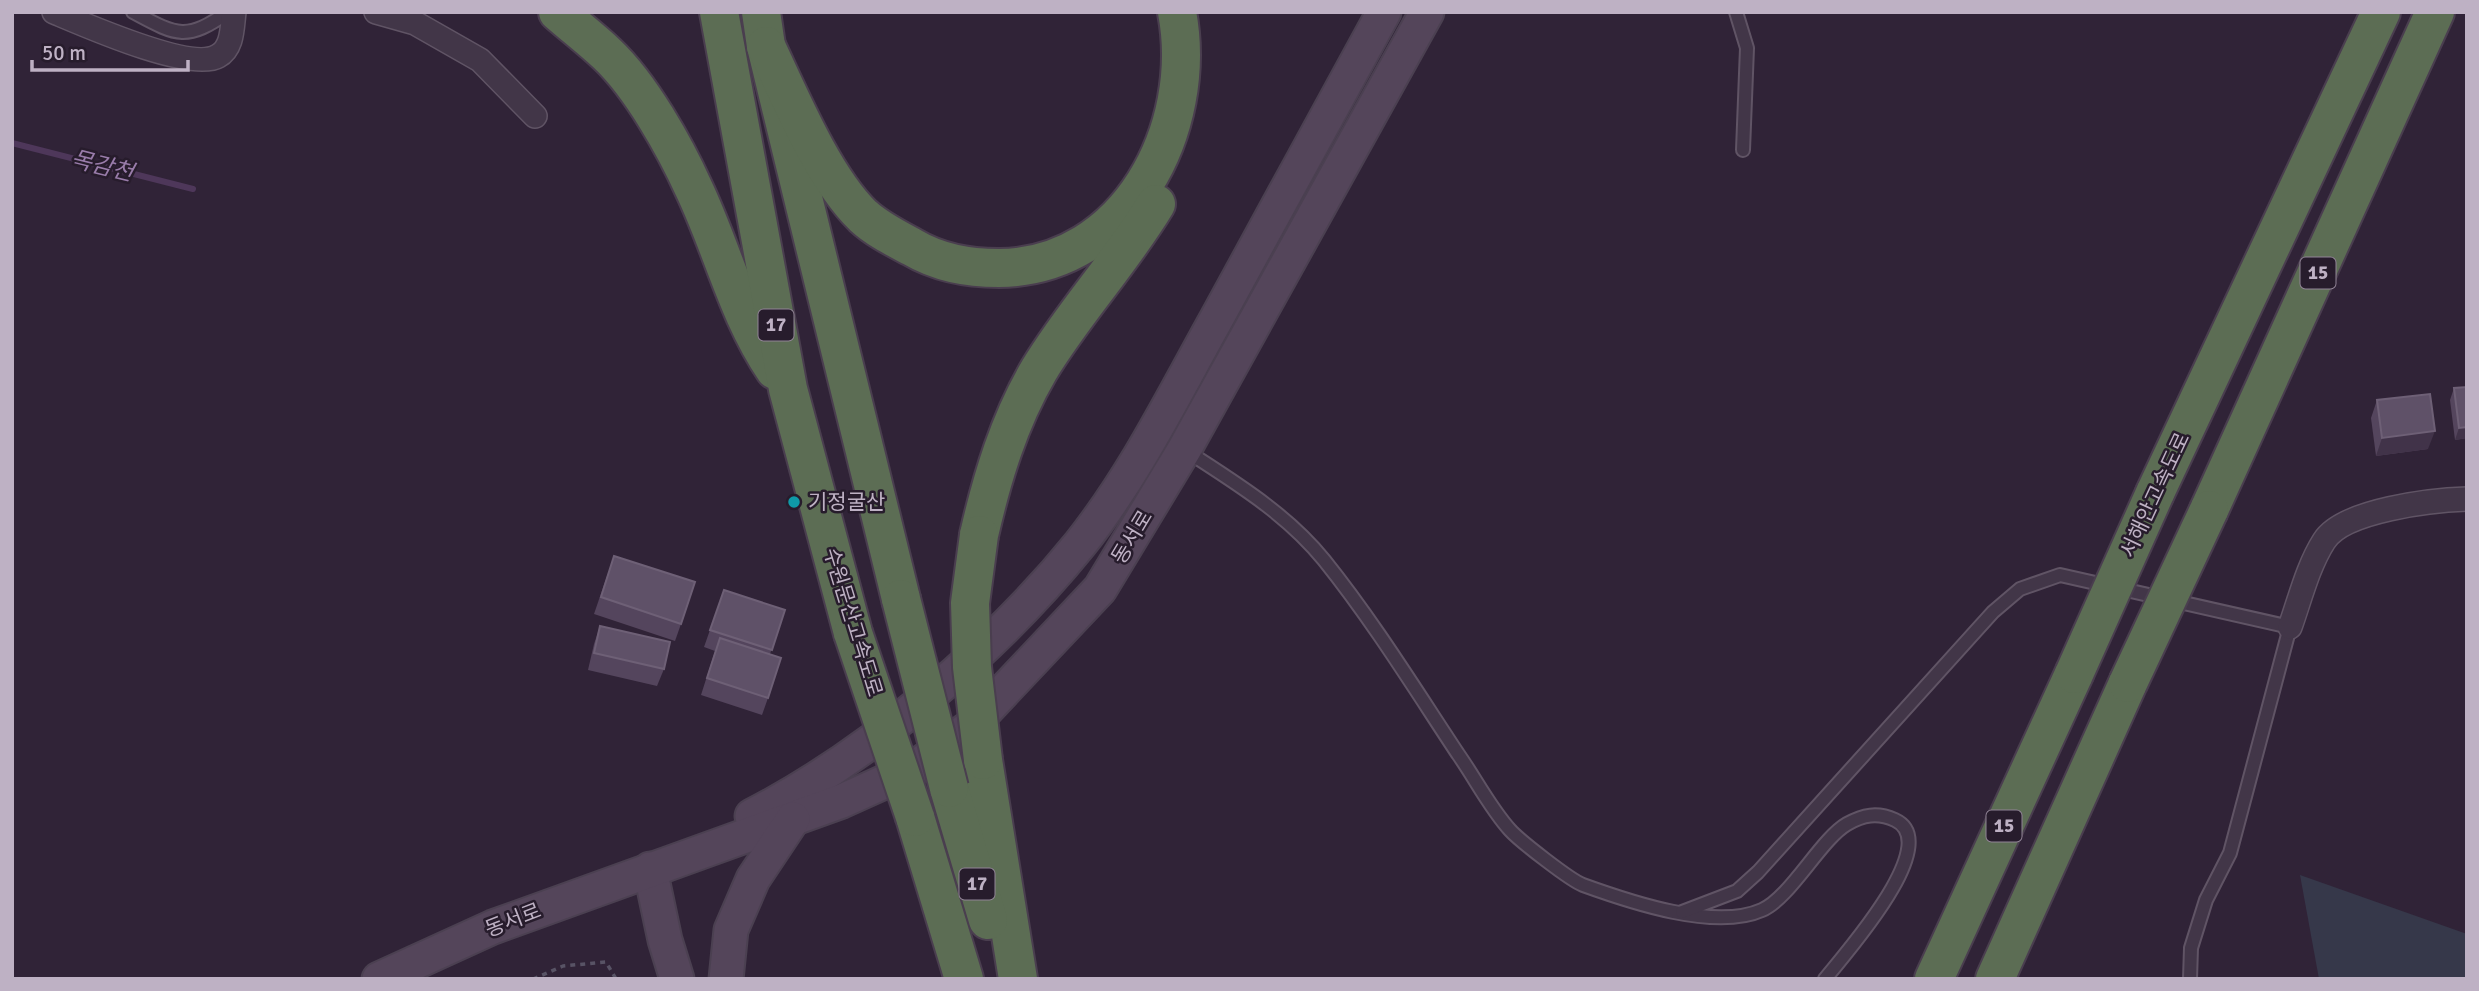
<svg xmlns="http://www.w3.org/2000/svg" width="2479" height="991" font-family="Signika,'Noto Sans KR',sans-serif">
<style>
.green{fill:#36384a}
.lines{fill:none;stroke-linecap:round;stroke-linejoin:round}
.stream{stroke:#4e375a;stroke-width:6}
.lane-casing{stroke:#605465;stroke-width:16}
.street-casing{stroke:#605465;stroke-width:26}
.secondary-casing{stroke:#4b4051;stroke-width:37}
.highway-casing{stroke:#4a3e4f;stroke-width:42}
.path{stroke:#585365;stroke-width:3.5;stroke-dasharray:5 5;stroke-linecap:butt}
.lane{stroke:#423648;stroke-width:12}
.street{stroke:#423648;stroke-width:23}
.secondary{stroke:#54455a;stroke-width:33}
.highway{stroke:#5c6d54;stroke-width:38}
.highway-bridge-casing{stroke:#4a3e4f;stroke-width:42;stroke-linecap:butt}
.highway-bridge{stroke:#5c6d54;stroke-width:38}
.wall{fill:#54455d}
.shaded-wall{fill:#413349}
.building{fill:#5f5168;stroke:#6e6076;stroke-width:2}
.culture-dot{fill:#0f9aa8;stroke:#271c2c;stroke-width:2.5}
.labels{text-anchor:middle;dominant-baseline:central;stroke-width:5;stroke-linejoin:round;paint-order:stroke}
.shield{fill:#271c2c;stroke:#918496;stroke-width:2}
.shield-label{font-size:19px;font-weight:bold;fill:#beb1c4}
.street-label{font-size:21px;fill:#beb1c4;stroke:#271c2c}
.poi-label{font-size:21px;fill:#beb1c4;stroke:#271c2c;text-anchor:start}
.water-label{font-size:23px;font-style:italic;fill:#997caa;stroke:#271c2c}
</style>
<rect width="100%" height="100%" fill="#302337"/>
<path class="green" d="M2300,875l167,59v45h-148z"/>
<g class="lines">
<path class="stream" d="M12,143l181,46"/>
<g class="lane-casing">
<g id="lane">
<path d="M133,12c43,23 53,30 95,0"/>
<path d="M1736,12l11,36 -4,102"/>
<path d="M1185,450c49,32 101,63 139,110 49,61 91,129 134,194 17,24 32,54 52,76 10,11 60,50 73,55 47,17 132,46 179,25 28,-12 59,-71 85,-86 16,-9 30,-12 48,-4 50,23 -52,136 -70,159"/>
<path d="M1682,912l55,-21 21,-19 235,-260 27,-23 40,-14 230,52 -60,226 -24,47 -15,48 -1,31"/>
</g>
</g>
<g class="street-casing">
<g id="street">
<path d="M54,12c31,13 137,60 164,44 15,-8 14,-29 16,-44"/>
<path d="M376,12l39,11 65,37 55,56"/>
<path d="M2290,627c10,-28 18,-61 34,-86 19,-31 109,-41 143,-42"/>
</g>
</g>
<g class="secondary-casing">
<g id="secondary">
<path d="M752,816c118,-61 244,-168 328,-272 55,-69 94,-149 137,-226 56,-102 111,-204 167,-306"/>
<path d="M650,869l15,71 12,39"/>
<path d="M379,979l114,-52 349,-126 71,-32 56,-41 131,-139 84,-139 243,-438"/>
<path d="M726,979l5,-49 22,-51 40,-60"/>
</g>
</g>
<g class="highway-casing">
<g id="highway">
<path d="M558,12c16,14 33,27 49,42 34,32 68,93 87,135 29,61 43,125 81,181"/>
<path d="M719,12l69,377 65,244"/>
<path d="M761,12l5,34 135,553"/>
<path d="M766,46c24,51 57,131 97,170 14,13 32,22 49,31 27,16 55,21 87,21 129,-1 200,-140 178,-256"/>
<path d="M2155,493l226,-481"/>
<path d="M2209,510l226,-498"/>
<path d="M979,535c13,-57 30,-114 60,-165 35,-58 82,-108 117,-166"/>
<path d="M983,760l35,219"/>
<path d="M949,788l39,132"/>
<path d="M915,817l49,162"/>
<path d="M1934,979l140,-305"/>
<path d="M1995,979l133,-296"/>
</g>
</g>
<path class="path" d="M533,979l30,-13 43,-4 10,17"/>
<use href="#lane" class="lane"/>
<use href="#street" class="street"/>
<use href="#secondary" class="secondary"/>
<use href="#highway" class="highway"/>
<g class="highway-bridge-casing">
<g id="highway-bridge">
<path d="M979,535l-9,68 2,64 11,93"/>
<path d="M901,599l48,189"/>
<path d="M853,633l62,184"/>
<path d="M2074,674l81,-181"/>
<path d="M2128,683l81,-173"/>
</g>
</g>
<use href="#highway-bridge" class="highway-bridge"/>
</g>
<g class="wall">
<path d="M2467,387v51l-12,2 -5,-40 4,-12z"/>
<path d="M2377,400l51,49 -52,7 -5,-38z"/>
<path d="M608,573l73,51 -6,17 -81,-27z"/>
<path d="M724,590l61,20 -15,44 -2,44 -6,17 -61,-20 14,-44 -11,-4z"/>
<path d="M600,626l64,43 -7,17 -69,-16 6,-26z"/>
</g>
<g class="shaded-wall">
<path d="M2467,427v11l-12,2 4,-12z"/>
<path d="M2435,431l-7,18 -52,7 6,-18z"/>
</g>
<g class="building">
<path d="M2467,387v40l-8,1 -5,-40z"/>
<path d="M2430,394l5,37 -53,7 -5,-38z"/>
<path d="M614,556l81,26 -14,42 -80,-27z"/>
<path d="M724,590l61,20 -13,40 -62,-20z"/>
<path d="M600,626l70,16 -6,27 -70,-16z"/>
<path d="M720,638l61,20 -13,40 -61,-20z"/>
</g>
<circle class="culture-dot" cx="794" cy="502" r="7"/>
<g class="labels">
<g class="shield">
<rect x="2300.5" y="257.5" width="35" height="31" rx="5"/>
<rect x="758.5" y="309.5" width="35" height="31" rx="5"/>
<rect x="1986.5" y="810.5" width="35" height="31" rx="5"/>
<rect x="959.5" y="868.5" width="35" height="31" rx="5"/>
</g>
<g class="shield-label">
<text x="2318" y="273">15</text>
<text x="776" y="325">17</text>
<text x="2004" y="826">15</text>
<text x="977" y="884">17</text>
</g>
<g class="street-label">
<text transform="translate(2155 495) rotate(-65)">서해안고속도로</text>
<text transform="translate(1132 537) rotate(-59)">동서로</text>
<text transform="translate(853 622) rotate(73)">수원문산고속도로</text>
<text transform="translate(513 920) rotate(-21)">동서로</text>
</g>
<g class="poi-label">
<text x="808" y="502">기정굴산</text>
</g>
<g class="water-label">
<text transform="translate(102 166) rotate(14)">목감천</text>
</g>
</g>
<rect width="2479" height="991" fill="none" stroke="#beb1c4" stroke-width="28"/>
<path d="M32 60v10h156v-10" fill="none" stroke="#beb1c4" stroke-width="3.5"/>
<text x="42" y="60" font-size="21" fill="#beb1c4" stroke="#271c2c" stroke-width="5" paint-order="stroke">50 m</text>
</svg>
